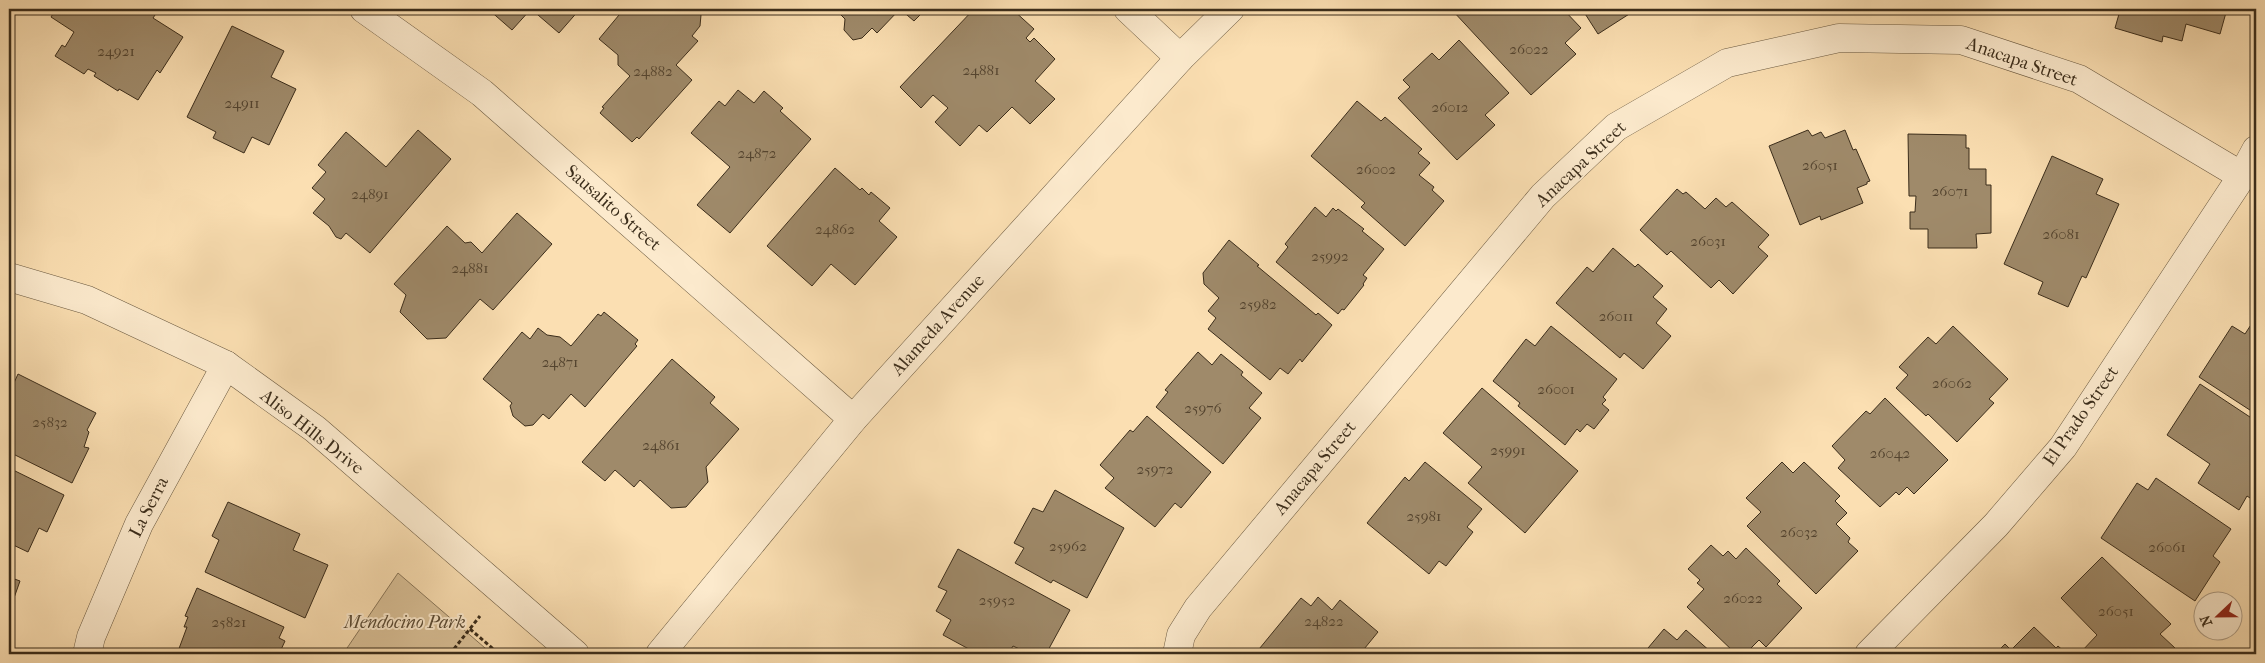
<svg xmlns="http://www.w3.org/2000/svg" width="2265" height="663" font-family="'IM FELL French Canon',serif">
<style>
.green{fill:#dac198;stroke:#8a775a}
.building{fill:#9f8a6a;stroke:#3b2d1b}
.lines{fill:none;stroke-linecap:round;stroke-linejoin:round}
.minor-casing{stroke:#6b5a41;stroke-width:29}
.path{stroke:#3b2d1b;stroke-width:3;stroke-dasharray:4 2.5;stroke-linecap:butt}
.minor{stroke:#fceacd;stroke-width:28}
.labels{text-anchor:middle;dominant-baseline:central;stroke-width:4;stroke-linejoin:round;paint-order:stroke}
.number-label{font-size:15px;fill:#54442f}
.street-label{font-size:18px;fill:#3b2d1b;stroke:#fceacd}
.park-label{font-size:18px;font-style:italic;fill:#5b4b34;stroke:#fceacd}
</style>
<rect width="100%" height="100%" fill="#fbdfb2"/>
<filter id="stains"><feTurbulence type="fractalNoise" baseFrequency=".004" numOctaves="4"/><feColorMatrix values="0 0 0 0 .2 0 0 0 0 .09 0 0 0 0 .02 0 0 0 .5 -.17"/></filter>
<radialGradient id="worn" r=".72"><stop offset=".6" stop-color="#630" stop-opacity="0"/><stop offset="1" stop-color="#630" stop-opacity=".3"/></radialGradient>
<path class="green" d="M398,573l94,81h-149z"/>
<g class="building">
<path d="M56,9h103l-6,9 30,19 -23,36 -3,-3 -19,30 -19,-11 -1,2 -24,-15 2,-3 -8,-4 -4,5 -29,-18 7,-11 3,2 9,-15 -23,-15z"/>
<path d="M488,9h43l-19,21z"/>
<path d="M531,9h49l-21,24z"/>
<path d="M624,9h70l7,6 -1,11 -8,10 6,5 -22,24 16,15 -53,59 -2,-2 -5,5 -32,-29 4,-5 -2,-1 28,-31 -12,-11v-10l-19,-16z"/>
<path d="M835,9h65l-23,24 -5,-5 -10,10 -9,2 -9,-10 1,-11z"/>
<path d="M900,9h26l-12,12z"/>
<path d="M974,9h38l22,20 -8,9 4,4 4,-4 21,21 -20,22 20,18 -25,25 -18,-17 -25,25 -8,-7 -19,21 -25,-24 13,-14 -15,-13 -12,13 -21,-21z"/>
<path d="M1453,9h110l18,19 -16,15 11,11 -45,41 -79,-85z"/>
<path d="M1582,9h55l-39,25z"/>
<path d="M2104,9h123l-7,25 -34,-10 -4,17 -19,-5 -1,6 -47,-14 4,-14z"/>
<path d="M232,26l52,25 -13,26 25,12 -27,56 -17,-8 -8,16 -31,-15 3,-6 -29,-15z"/>
<path d="M1459,40l50,53 -24,22 10,10 -38,35 -59,-62 12,-11 -7,-7 29,-27 7,7z"/>
<path d="M738,90l16,13 10,-12 19,17 -3,3 31,28 -81,94 -33,-28 33,-38 -39,-34 28,-32 6,5z"/>
<path d="M1357,101l24,20 4,-4 37,32 -4,4 12,10 -11,12 15,12 -2,3 12,11 -39,45 -44,-39 4,-4 -54,-47z"/>
<path d="M418,130l33,29 -81,94 -24,-20 -5,6 -5,-2 -7,-11 -16,-13 12,-14 -13,-11 14,-16 -8,-7 28,-33 40,35z"/>
<path d="M1808,130l4,6 9,-4 4,6 20,-8 8,20 3,-1 14,32 -3,1v2l-10,4 6,15 -42,17 -1,-4 -20,9 -31,-79z"/>
<path d="M1908,134l58,1v13h3v21h17v16h5v48l-15,1 1,14h-49v-19h-18v-17h5l1,-16h-7z"/>
<path d="M2052,156l51,23 -7,15 23,10 -33,74 -4,-2 -14,31 -30,-13 5,-12 -39,-18z"/>
<path d="M835,168l25,22 2,-2 7,7 2,-3 19,16 -11,13 18,16 -42,48 -24,-21 -19,22 -45,-40z"/>
<path d="M1677,189l6,5 3,-2 19,17 11,-11 10,9 6,-5 37,33 -11,12 10,9 -35,38 -14,-14 -8,8 -40,-37 -4,4 -27,-25z"/>
<path d="M1315,207l11,10 7,-9 3,3 2,-2 26,20 -2,2 22,18 -21,26 4,3 -4,6 1,1 -20,25 -2,-1 -4,5 -62,-52 12,-15 -3,-3z"/>
<path d="M517,213l35,31 -59,66 -13,-11 -34,39 -19,1 -27,-27 6,-17 -12,-11 53,-58 18,17 6,-1 11,11z"/>
<path d="M1229,240l30,25 -2,1 59,49 2,-2 14,12 -30,37 -2,-3 -12,15 -8,-6 -10,12 -62,-51 8,-11 -8,-7 11,-13 -15,-14 -1,-11z"/>
<path d="M1613,248l22,19 3,-3 25,22 -10,11 14,12 -11,14 15,13 -28,33 -19,-16 -4,5 -64,-55 31,-36 6,5z"/>
<path d="M604,312l34,28 -3,4 2,2 -52,61 -14,-13 -22,25 -6,-5 -10,11 -8,1 -12,-10 -3,-10 2,-3 -29,-24 39,-47 8,7 8,-11 9,7 13,2 11,9 27,-32 3,2z"/>
<path d="M2256,317v97l-57,-37 33,-51 13,8z"/>
<path d="M1551,326l66,53 -14,18 3,3 -4,4 7,6 -15,19 -7,-5 -7,8 -3,-3 -12,16 -47,-39 2,-3 -27,-22 33,-42 9,7z"/>
<path d="M1953,326l55,53 -19,20 5,4 -37,39 -29,-28 -2,2 -30,-28 12,-13 -9,-8 29,-30 8,7z"/>
<path d="M1198,352l14,13 9,-11 22,18 -2,3 21,18 -13,15 12,10 -38,46 -67,-57 12,-15 -3,-2z"/>
<path d="M672,359l43,38 -5,6 29,26 -33,38 2,15 -22,25 -15,1 -31,-28 -6,7 -19,-17 -10,11 -23,-19z"/>
<path d="M18,374l78,39 -9,17 2,2 -5,15 5,1 -17,35 -63,-31v-58z"/>
<path d="M2200,384l56,37v81l-9,-6 -8,14 -41,-27 12,-19 -43,-29z"/>
<path d="M1482,388l96,83 -53,62 -57,-50 14,-16 -39,-34z"/>
<path d="M1885,398l63,62 -34,34 -7,-7 -8,8 -3,-3 -16,15 -42,-39 7,-8 -13,-14 34,-35 4,3z"/>
<path d="M1147,416l64,56 -30,36 -6,-5 -20,24 -50,-39 9,-10 -14,-13 30,-35 3,2z"/>
<path d="M1425,462l57,47 -15,18 6,5 -27,34 -7,-5 -10,13 -62,-51 38,-46 4,4z"/>
<path d="M1782,462l11,11 11,-11 36,34 -5,5 12,12 -11,11 14,14 -2,4 10,9 -42,43 -69,-68 14,-14 -15,-14z"/>
<path d="M9,468l55,27 -17,37 -8,-4 -11,24 -19,-9z"/>
<path d="M2156,478l75,51 -18,27 7,6 -25,39 -94,-63 36,-55 11,7z"/>
<path d="M1055,490l69,38 -37,70 -34,-18 -2,3 -36,-20 9,-15 -10,-5 19,-35 10,4z"/>
<path d="M228,502l72,32 -7,16 35,15 -23,53 -100,-46 14,-32 -7,-4z"/>
<path d="M1711,545l12,11 5,-5 8,8 10,-11 34,33 -3,3 25,24 -36,39 -7,-7 -14,14h-9l-49,-47 17,-18 -7,-6 3,-3 -12,-11z"/>
<path d="M958,549l112,61 -24,44h-16l-17,-8 -5,8 -19,-1 -11,1 -35,-19 8,-15 -15,-9 11,-20 -9,-4z"/>
<path d="M2102,557l69,67 -11,10 15,14 -6,6h-85l-3,-2 16,-17 -36,-37z"/>
<path d="M9,577l11,4 -11,31z"/>
<path d="M197,588l87,39 -5,11 6,3 -6,13h-102l10,-27h-3l4,-10 -3,-1z"/>
<path d="M1318,597l14,13 8,-10 38,32 -18,22h-105l46,-56 10,8z"/>
<path d="M2034,627l22,21 2,-2 9,8h-72l10,-10 6,6z"/>
<path d="M1664,629l13,11 9,-10 25,22 -1,2h-67z"/>
</g>
<g class="lines">
<g class="minor-casing">
<g id="minor">
<path d="M364,9l118,84 371,326"/>
<path d="M1128,9l52,49"/>
<path d="M9,277l78,23 139,65 89,64 260,225"/>
<path d="M87,654l4,-17 48,-113 87,-159"/>
<path d="M660,654l193,-235 327,-361 50,-49"/>
<path d="M1177,654l4,-19 17,-27 345,-412 73,-69 111,-64 112,-25 122,2 118,39 163,97"/>
<path d="M1869,654l127,-129 67,-78 179,-271 14,-26"/>
</g>
</g>
<g class="path">
<path d="M470,629l29,25"/>
<path d="M450,654l30,-38"/>
</g>
<use href="#minor" class="minor"/>
</g>
<g class="labels">
<g class="number-label">
<text x="1529" y="49">26022</text>
<text x="116" y="51">24921</text>
<text x="981" y="70">24881</text>
<text x="653" y="71">24882</text>
<text x="242" y="103">24911</text>
<text x="1450" y="107">26012</text>
<text x="757" y="153">24872</text>
<text x="1820" y="165">26051</text>
<text x="1376" y="169">26002</text>
<text x="1950" y="191">26071</text>
<text x="370" y="194">24891</text>
<text x="835" y="229">24862</text>
<text x="2061" y="234">26081</text>
<text x="1708" y="241">26031</text>
<text x="1330" y="256">25992</text>
<text x="470" y="268">24881</text>
<text x="1258" y="304">25982</text>
<text x="1616" y="316">26011</text>
<text x="560" y="362">24871</text>
<text x="1952" y="383">26062</text>
<text x="1556" y="389">26001</text>
<text x="1203" y="408">25976</text>
<text x="50" y="422">25832</text>
<text x="661" y="445">24861</text>
<text x="1508" y="450">25991</text>
<text x="1890" y="453">26042</text>
<text x="1155" y="469">25972</text>
<text x="1424" y="516">25981</text>
<text x="1799" y="532">26032</text>
<text x="1068" y="546">25962</text>
<text x="2167" y="547">26061</text>
<text x="1743" y="598">26022</text>
<text x="997" y="600">25952</text>
<text x="2116" y="611">26051</text>
<text x="1324" y="621">24822</text>
<text x="229" y="622">25821</text>
</g>
<g class="street-label">
<text transform="translate(2022 62) rotate(19)">Anacapa Street</text>
<text transform="translate(1581 164) rotate(-43)">Anacapa Street</text>
<text transform="translate(613 208) rotate(41)">Sausalito Street</text>
<text transform="translate(938 325) rotate(-48)">Alameda Avenue</text>
<text transform="translate(2081 416) rotate(-55)">El Prado Street</text>
<text transform="translate(312 432) rotate(38)">Aliso Hills Drive</text>
<text transform="translate(1315 468) rotate(-50)">Anacapa Street</text>
<text transform="translate(149 507) rotate(-63)">La Serra</text>
</g>
<g class="park-label">
<text x="405" y="622">Mendocino Park</text>
</g>
</g>
<rect width="2265" height="663" fill="none" stroke="#fbdfb2" stroke-width="30"/>
<rect x="10" y="10" width="2245" height="643" fill="none" stroke="#3b2d1b" stroke-width="2.5"/>
<rect x="15" y="15" width="2235" height="633" fill="none" stroke="#3b2d1b"/>
<g transform="translate(2218 616) rotate(248)"><circle r="24" fill="#fceacd" stroke="#af9e86"/>
<path d="M0-4L9 19L0 12L-9 19Z" fill="#8f2418"/>
<text y="-8" font-size="14" font-weight="bold" text-anchor="middle" fill="#3b2d1b">N</text>
</g>
<rect width="100%" height="100%" filter="url(#stains)"/>
<rect width="100%" height="100%" fill="url(#worn)"/>
</svg>
